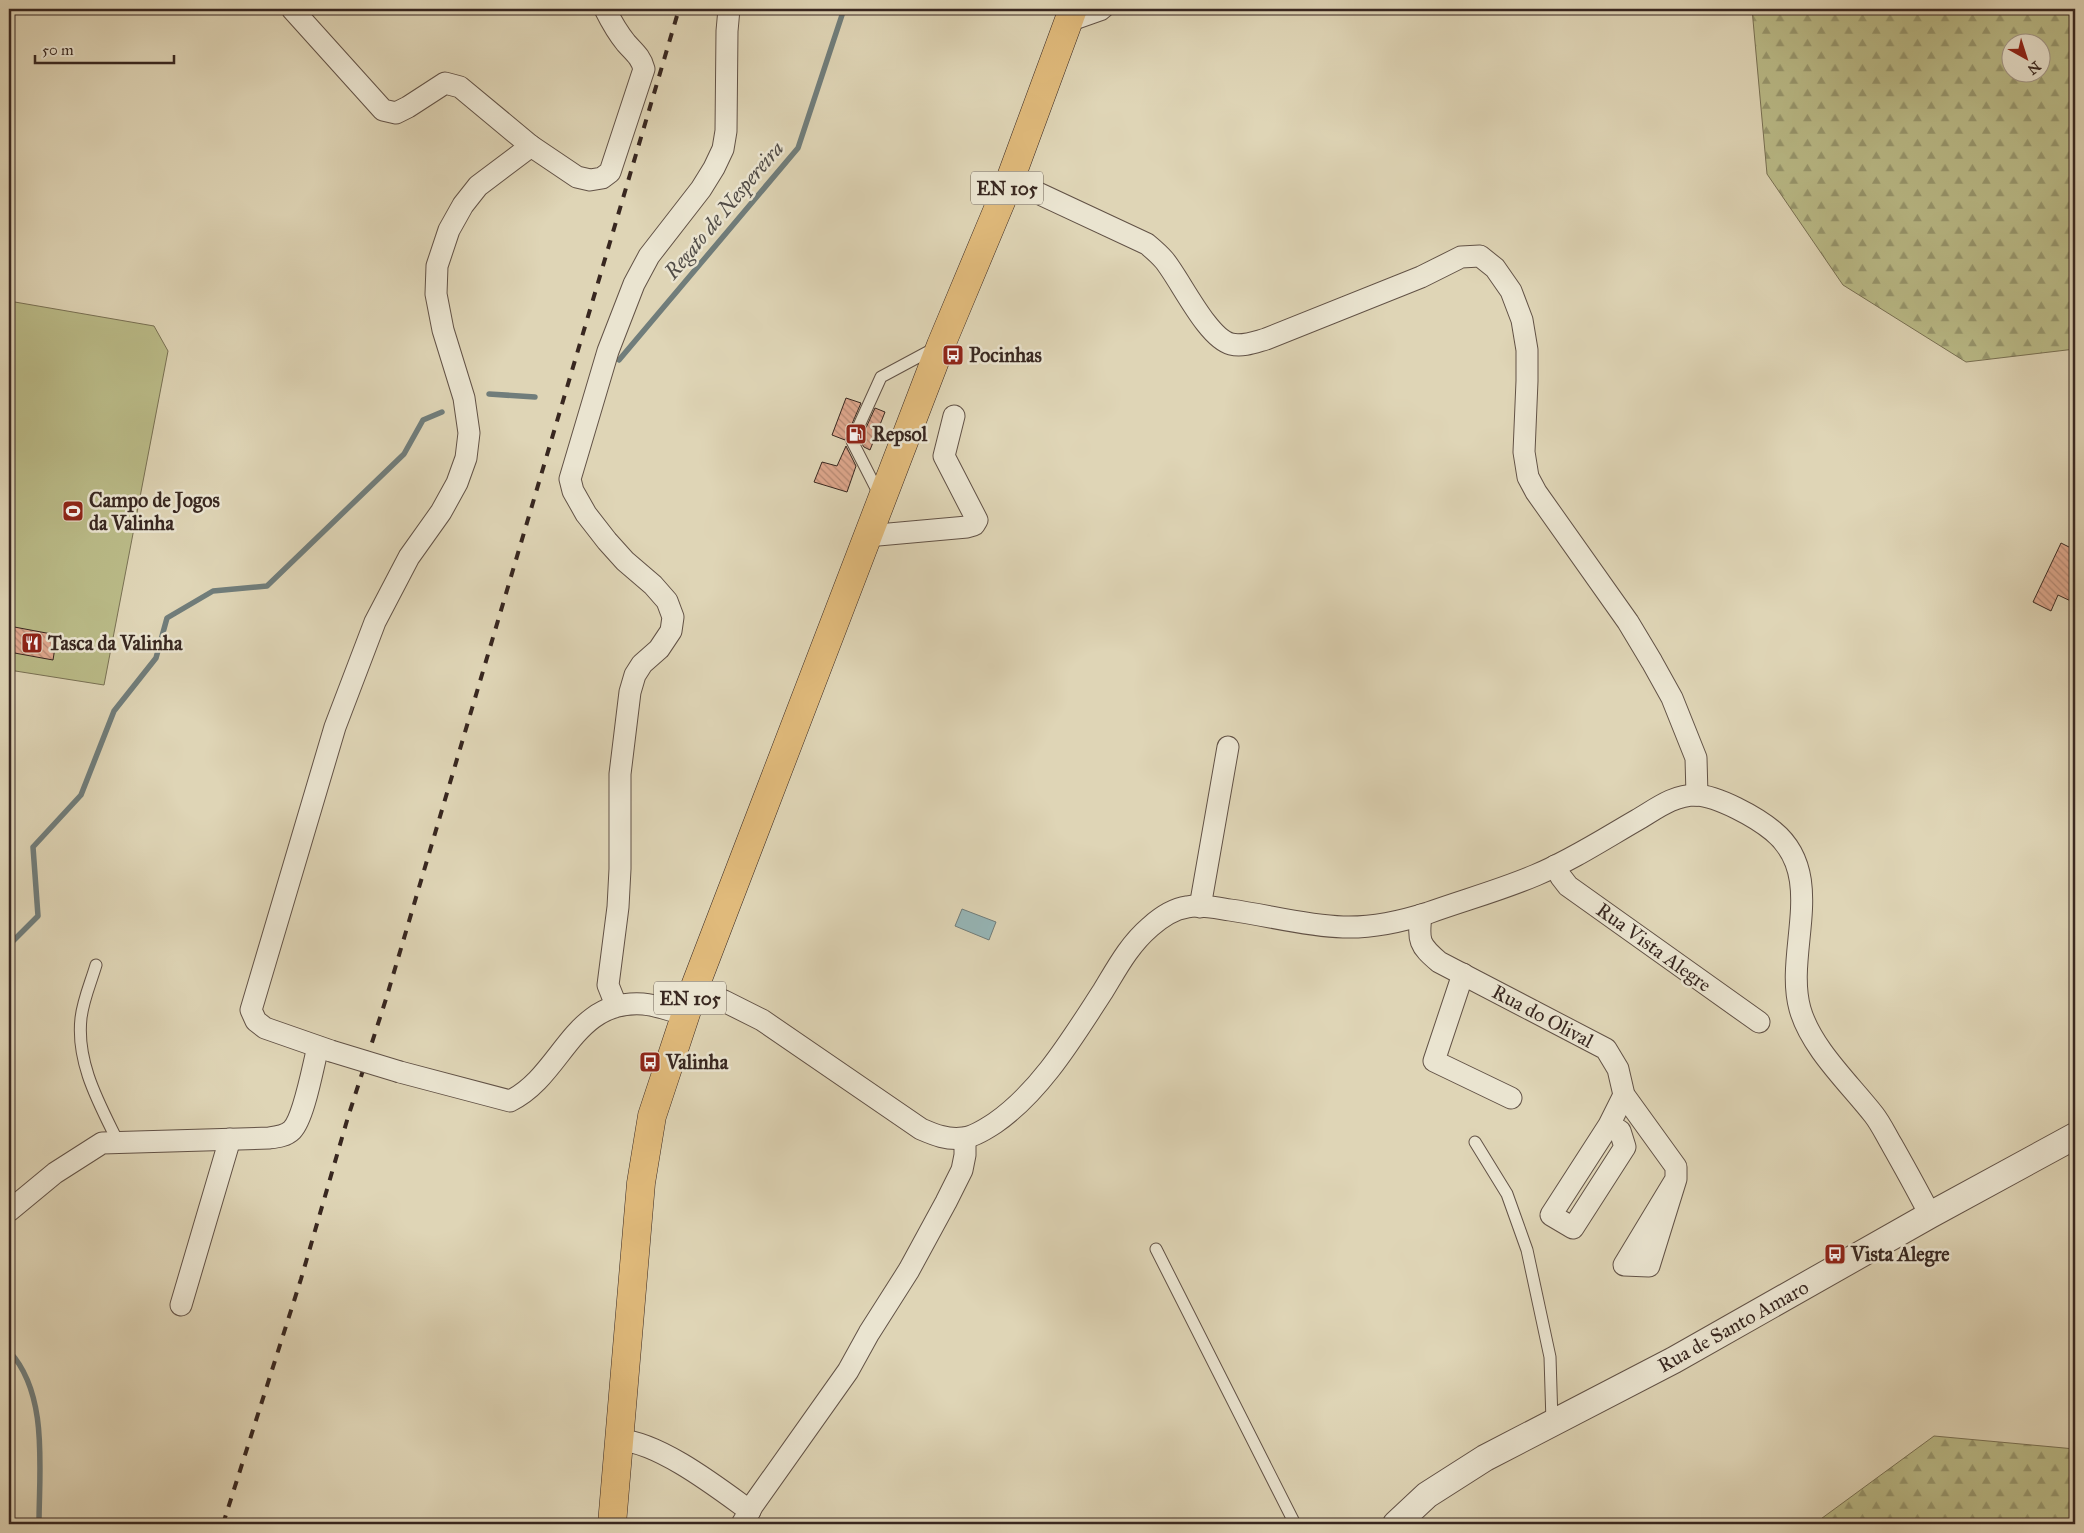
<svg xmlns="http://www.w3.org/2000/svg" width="2084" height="1533" font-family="'IM FELL Great Primer',serif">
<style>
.green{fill:#babb88;stroke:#797154}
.forest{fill:url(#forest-firs);stroke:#797154;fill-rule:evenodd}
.water{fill:#96b6b7;stroke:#707d7b}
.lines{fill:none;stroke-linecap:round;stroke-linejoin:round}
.stream{stroke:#707d7b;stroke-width:5.5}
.building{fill:url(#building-back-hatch);stroke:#382720}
.service-casing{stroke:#625246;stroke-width:13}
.minor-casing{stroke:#625246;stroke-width:23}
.tertiary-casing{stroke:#625246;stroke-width:28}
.primary-casing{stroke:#382720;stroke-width:29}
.service{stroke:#eae4d0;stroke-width:11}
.minor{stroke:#eae4d0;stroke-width:21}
.tertiary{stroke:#eae4d0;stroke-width:26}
.primary{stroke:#e0ba7b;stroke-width:28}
.rail{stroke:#382720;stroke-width:4;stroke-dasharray:9 9;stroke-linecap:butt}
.minor-bridge-casing{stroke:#625246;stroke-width:23;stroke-linecap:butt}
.minor-bridge{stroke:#eae4d0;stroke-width:21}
.labels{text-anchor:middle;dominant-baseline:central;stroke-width:5;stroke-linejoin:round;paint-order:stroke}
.shield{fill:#eae4d0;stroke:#6d6055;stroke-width:1}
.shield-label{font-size:19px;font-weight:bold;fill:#382720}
.poi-label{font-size:20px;font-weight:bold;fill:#382720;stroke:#eae4d0;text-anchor:start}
.street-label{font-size:20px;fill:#382720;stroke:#eae4d0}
.water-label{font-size:21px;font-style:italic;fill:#504b46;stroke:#eae4d0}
</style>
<defs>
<pattern id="forest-firs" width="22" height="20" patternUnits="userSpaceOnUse" patternTransform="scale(1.25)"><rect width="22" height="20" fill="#babb88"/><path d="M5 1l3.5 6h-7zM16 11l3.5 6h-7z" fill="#98986f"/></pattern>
<pattern id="building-back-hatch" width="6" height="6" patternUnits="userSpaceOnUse" patternTransform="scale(1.25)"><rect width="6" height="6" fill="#dfa88e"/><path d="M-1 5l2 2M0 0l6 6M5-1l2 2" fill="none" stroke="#b68974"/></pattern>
</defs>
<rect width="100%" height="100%" fill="#dfd5b6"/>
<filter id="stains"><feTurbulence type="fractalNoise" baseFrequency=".004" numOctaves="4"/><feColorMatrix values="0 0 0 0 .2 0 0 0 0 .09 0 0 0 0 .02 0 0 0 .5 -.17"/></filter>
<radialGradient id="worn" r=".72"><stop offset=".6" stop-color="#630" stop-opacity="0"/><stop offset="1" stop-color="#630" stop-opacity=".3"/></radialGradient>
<path class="green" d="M9,301l145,25 14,25 -64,334 -95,-15z"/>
<g class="forest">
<path d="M1752,9h323v340l-109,13 -123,-77 -76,-111zM2012,42h30v30h-30z"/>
<path d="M1934,1436l141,13v75h-261z"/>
</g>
<path class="water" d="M962,909l34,13 -7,18 -34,-14z"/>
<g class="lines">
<g class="stream">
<path d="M619,360l179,-212 46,-139"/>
<path d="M489,394l46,3"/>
<path d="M9,945l29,-29 -5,-69 48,-52 33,-84 42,-53 11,-40 46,-27 54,-5 137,-132 19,-34 19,-8"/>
<path d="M9,1351c40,43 30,118 30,173"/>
</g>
</g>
<g class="building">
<path d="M846,398l15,5 -16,37 -13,-5z"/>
<path d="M875,408l10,4 -15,38 -6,-3 -4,-6z"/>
<path d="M846,446l10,20 -9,26 -33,-10 8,-20 15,4z"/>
<path d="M2061,543l14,7v53l-17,-8 -7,16 -18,-9z"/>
<path d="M9,626l48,9 -4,25 -44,-8z"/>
</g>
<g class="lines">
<g class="service-casing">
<g id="service">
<path d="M1069,26l34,-12 6,-5"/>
<path d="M880,496l-28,-55 29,-64 54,-29"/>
<path d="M96,965c-5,17 -13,35 -15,53 -5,45 18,85 37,124"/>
<path d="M1475,1142l32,52 20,56 23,107 2,65"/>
<path d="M1156,1249l139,275"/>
</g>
</g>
<g class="minor-casing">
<g id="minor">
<path d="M292,9l91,101 13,3 12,-6 37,-24 15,4 71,59 46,31 13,3 12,-2 8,-6 34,-103c-3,-12 -10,-17 -18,-26 -9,-11 -15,-22 -21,-34"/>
<path d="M1010,180l137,64c6,5 12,10 17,16 16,19 43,78 67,84 12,3 24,-2 35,-5l155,-62 40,-20 19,-1 15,12 16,23 11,29 5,30v31l-3,71 4,25 8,15 92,130 24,40 20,36 24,60 1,37"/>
<path d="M867,536l100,-9 7,-2 3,-5 -33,-64 10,-40"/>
<path d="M1555,866l6,11 7,9 191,136"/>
<path d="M1200,907l28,-160"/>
<path d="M1421,915c-3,26 -2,30 18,47l167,87 12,20 6,26 52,72v12l-27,87 -25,-1 52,-86"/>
<path d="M1463,974l-29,87 77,37"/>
<path d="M694,989l30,12 38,19 159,109c14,6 26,11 42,9 10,-1 23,-9 32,-15 46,-32 78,-86 108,-132 14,-23 26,-46 47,-64 10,-9 23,-18 37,-20 13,-3 30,1 43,3 37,5 75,16 113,17 29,1 57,-5 85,-14 36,-13 73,-23 108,-38 36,-15 68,-36 101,-55 19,-11 36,-25 59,-25 22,1 60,22 77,36 55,45 11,121 27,178 11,39 49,74 74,106 7,9 12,20 18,30 13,23 26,46 38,70"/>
<path d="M616,1005l-8,-20 10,-78 2,-38v-95l10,-82 5,-17 7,-11 17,-15 12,-18 2,-14 -6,-16 -14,-16 -28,-24 -18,-20 -21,-27 -13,-23 -3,-12 38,-128 26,-67 15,-28 52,-67 13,-21 9,-19 3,-18 1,-100 2,-22"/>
<path d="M331,1051l-66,-23 -9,-7 -5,-11 84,-283 40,-105 34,-65 32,-45 16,-29 9,-25 3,-25 -5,-35 -21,-68 -7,-36 1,-28 12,-36 14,-25 15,-19 53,-40"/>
<path d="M400,1072l110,29c53,-26 62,-102 133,-97 14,1 28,7 41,10"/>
<path d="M1609,1125l11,6 5,16 -52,81 -22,-13 58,-90 15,-30"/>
<path d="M9,1211l46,-38 47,-30 167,-5c8,-1 17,-2 23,-8 12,-12 21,-64 26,-83"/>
<path d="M181,1305l49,-166"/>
<path d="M619,1440c40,2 98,47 131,71"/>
<path d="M742,1524l11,-19 95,-134 21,-38 40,-63 37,-68 16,-32 3,-15v-17"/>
</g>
</g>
<g class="tertiary-casing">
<path id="tertiary" d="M1396,1524l31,-29 58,-37 189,-98 256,-145 145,-79"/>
</g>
<g class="primary-casing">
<path id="primary" d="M612,1524l29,-341 11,-67 42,-127 247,-644 69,-165 63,-171"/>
</g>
<use href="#service" class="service"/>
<use href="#minor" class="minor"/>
<use href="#tertiary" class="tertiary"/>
<use href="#primary" class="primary"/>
<path class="rail" d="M223,1524l78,-245 47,-162 38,-118 293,-990"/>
<g class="minor-bridge-casing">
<path id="minor-bridge" d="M331,1051l69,21"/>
</g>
<use href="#minor-bridge" class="minor-bridge"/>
</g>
<defs>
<g id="bus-square" transform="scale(1.125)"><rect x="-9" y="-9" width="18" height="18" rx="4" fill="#8f2418" stroke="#eae4d0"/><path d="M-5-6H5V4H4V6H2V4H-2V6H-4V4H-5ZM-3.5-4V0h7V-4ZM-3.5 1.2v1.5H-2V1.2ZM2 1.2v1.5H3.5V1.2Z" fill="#fff"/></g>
<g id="fuel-square" transform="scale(1.125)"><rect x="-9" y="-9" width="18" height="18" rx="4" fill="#8f2418" stroke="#eae4d0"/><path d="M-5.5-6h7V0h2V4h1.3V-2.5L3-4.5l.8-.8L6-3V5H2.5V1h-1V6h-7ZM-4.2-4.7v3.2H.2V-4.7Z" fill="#fff"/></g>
<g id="stadium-square" transform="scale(1.125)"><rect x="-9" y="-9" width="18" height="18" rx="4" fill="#8f2418" stroke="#eae4d0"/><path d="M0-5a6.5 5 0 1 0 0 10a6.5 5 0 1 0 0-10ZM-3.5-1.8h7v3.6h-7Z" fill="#fff"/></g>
<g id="restaurant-square" transform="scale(1.125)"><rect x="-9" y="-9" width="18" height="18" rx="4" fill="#8f2418" stroke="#eae4d0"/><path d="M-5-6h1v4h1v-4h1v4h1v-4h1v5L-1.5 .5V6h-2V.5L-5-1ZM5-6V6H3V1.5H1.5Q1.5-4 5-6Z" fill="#fff"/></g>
</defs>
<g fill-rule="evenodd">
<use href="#bus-square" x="953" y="355"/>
<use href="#fuel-square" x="856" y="434"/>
<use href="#stadium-square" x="73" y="511"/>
<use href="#restaurant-square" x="32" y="643"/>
<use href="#bus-square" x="650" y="1062"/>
<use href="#bus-square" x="1835" y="1254"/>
</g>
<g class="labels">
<g class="shield">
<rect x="971" y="171.5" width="72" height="33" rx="4"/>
<rect x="654" y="981.5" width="72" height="33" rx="4"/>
</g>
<g class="shield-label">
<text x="1007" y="188">EN 105</text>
<text x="690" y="998">EN 105</text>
</g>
<g class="poi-label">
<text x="969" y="355">Pocinhas</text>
<text x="872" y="434">Repsol</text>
<text x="89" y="500">Campo de Jogos<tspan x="89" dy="23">da Valinha</tspan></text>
<text x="48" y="643">Tasca da Valinha</text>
<text x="666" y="1062">Valinha</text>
<text x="1851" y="1254">Vista Alegre</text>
</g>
<g class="street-label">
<text transform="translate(1654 947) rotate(36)">Rua Vista Alegre</text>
<text transform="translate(1543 1016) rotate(28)">Rua do Olival</text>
<text transform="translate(1733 1326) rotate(-29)">Rua de Santo Amaro</text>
</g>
<g class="water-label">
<text transform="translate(724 210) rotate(-50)">Regato de Nespereira</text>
</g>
</g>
<rect width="2084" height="1533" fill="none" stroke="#dfd5b6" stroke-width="30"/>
<rect x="10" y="10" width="2064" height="1513" fill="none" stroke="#382720" stroke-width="2.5"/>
<rect x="15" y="15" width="2054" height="1503" fill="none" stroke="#382720"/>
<g transform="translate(2026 58) rotate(141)"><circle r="24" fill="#eae4d0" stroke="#a3988a"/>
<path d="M0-4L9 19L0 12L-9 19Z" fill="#8f2418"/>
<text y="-8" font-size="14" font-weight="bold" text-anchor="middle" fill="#382720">N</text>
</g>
<path d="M35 55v8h139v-8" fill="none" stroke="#382720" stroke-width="2.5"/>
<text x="42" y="55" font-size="15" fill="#382720" stroke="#eae4d0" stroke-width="4" paint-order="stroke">50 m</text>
<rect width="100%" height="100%" filter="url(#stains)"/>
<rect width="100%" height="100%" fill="url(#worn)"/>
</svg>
